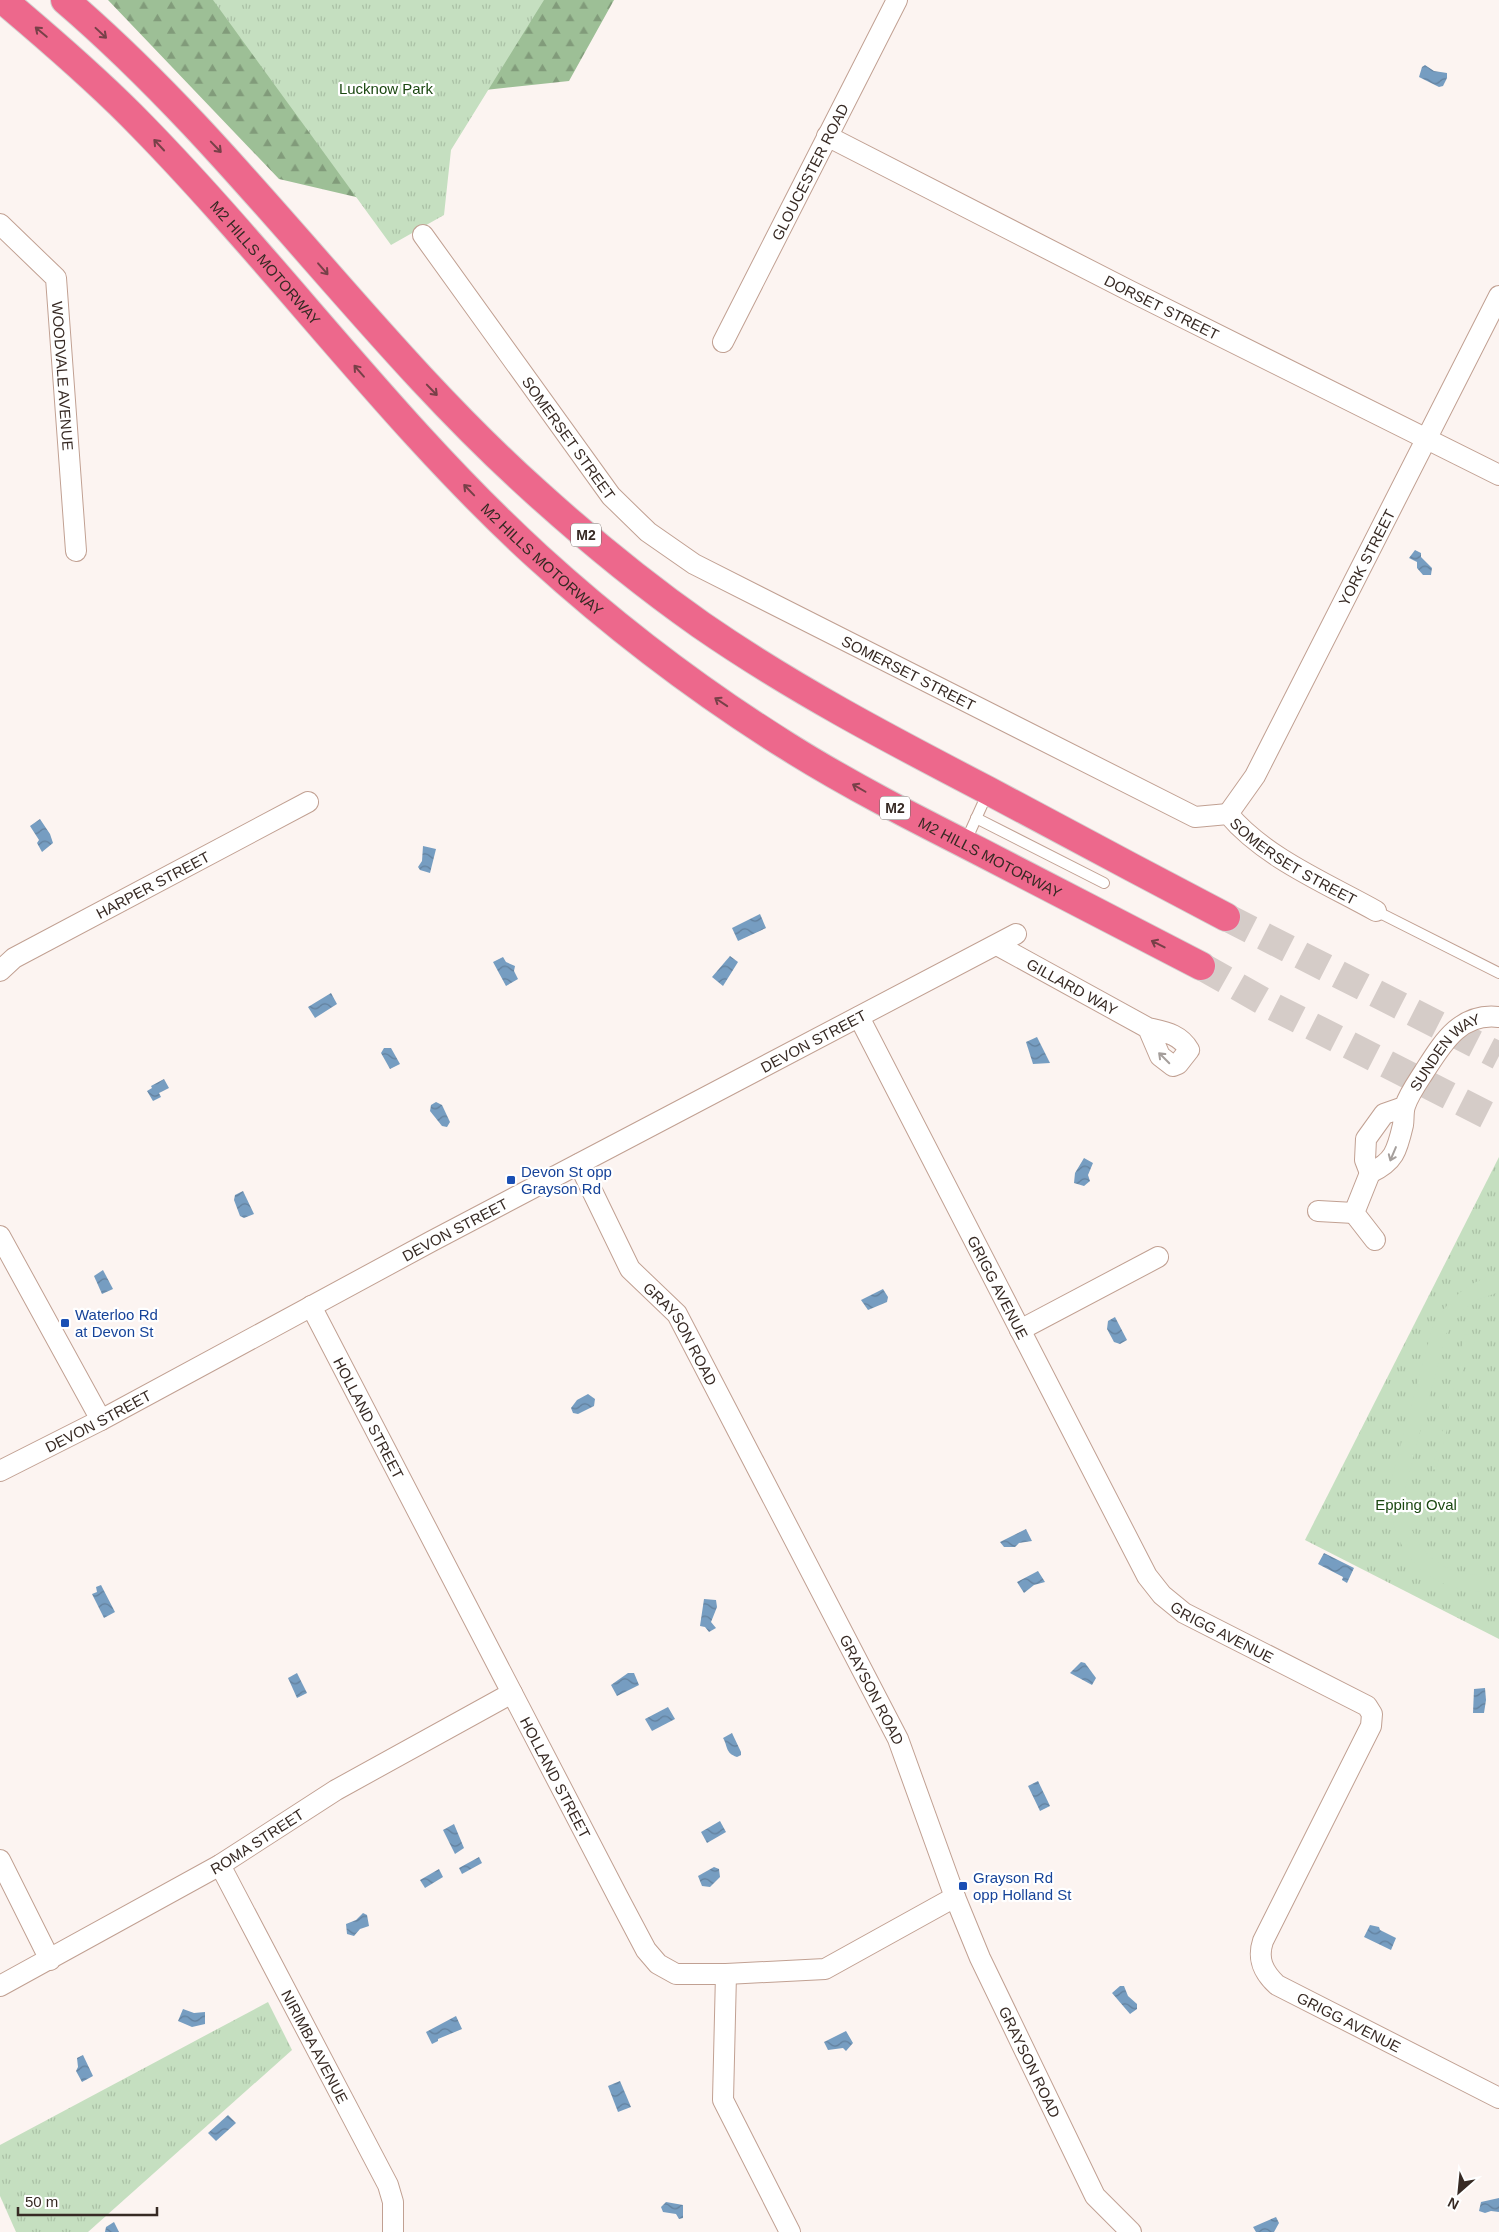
<svg xmlns="http://www.w3.org/2000/svg" width="1499" height="2232" font-family="Arial,sans-serif">
<style>
.forest{fill:url(#forest-firs)}
.park{fill:url(#park-tufts)}
.pitch{fill:#c5dfc0}
.water{fill:url(#water-waves)}
.lines{fill:none;stroke-linecap:round;stroke-linejoin:round}
.highway-tunnel{stroke:#d5ccc8;stroke-width:28;stroke-dasharray:28 14;stroke-linecap:butt}
.lane-casing{stroke:#c1a092;stroke-width:12}
.street-casing{stroke:#c1a092;stroke-width:22}
.highway-casing{stroke:#d3d0cf;stroke-width:30}
.lane{stroke:#fff;stroke-width:10}
.street{stroke:#fff;stroke-width:20}
.highway{stroke:#ed688c;stroke-width:28}
.oneway{stroke:#774048}
.oneway2{stroke:#a59f9c}
.transit-dot{fill:#1a4fb4;stroke:#fff;stroke-width:2}
.labels{text-anchor:middle;dominant-baseline:central;stroke-width:4.5;stroke-linejoin:round;paint-order:stroke}
.shield{fill:#fff;stroke:#736a66;stroke-width:1}
.shield-label{font-size:14px;font-weight:bold;fill:#372a24}
.park-label{font-size:15px;fill:#1b4811;stroke:#fff}
.street-label{font-size:15px;fill:#372a24;stroke:#fff}
.transit-label{font-size:15px;fill:#164399;stroke:#fff;text-anchor:start}
</style>
<defs>
<pattern id="forest-firs" width="22" height="20" patternUnits="userSpaceOnUse" patternTransform="scale(1.25)"><rect width="22" height="20" fill="#9dbf96"/><path d="M5 1l3.5 6h-7zM16 11l3.5 6h-7z" fill="#819b7a"/></pattern>
<pattern id="park-tufts" width="24" height="20" patternUnits="userSpaceOnUse" patternTransform="scale(1.25)"><rect width="24" height="20" fill="#c5dfc0"/><path d="M3 7l-1-3M5 7V3M7 7l1-3M15 17l-1-3M17 17v-4M19 17l1-3" fill="none" stroke="#aac0a5"/></pattern>
<pattern id="water-waves" width="16" height="10" patternUnits="userSpaceOnUse" patternTransform="scale(1.25)"><rect width="16" height="10" fill="#769dc1"/><path d="M0 5q4-4 8 0t8 0" fill="none" stroke="#62809d"/></pattern>
</defs>
<rect width="100%" height="100%" fill="#fcf4f1"/>
<path class="forest" d="M108,0h506l-45,81 -93,10 -73,117 -124,-29z"/>
<g class="park">
<path d="M213,0h331l-93,150 -7,65 -53,30z"/>
<path d="M1499,1157v482l-194,-99z"/>
<path d="M268,2002l24,48 -204,182h-72l-16,-36v-51z"/>
</g>
<g class="pitch">
<path d="M1499,1274v18l-22,8 -13,9 -18,25 -40,151c-6,57 35,100 93,88v17c-69,10 -116,-41 -108,-109l41,-152c14,-28 36,-49 67,-55z"/>
<path d="M1465,1334l11,3 -8,26h-3l-29,107 -4,-1 29,-107 -3,-2z"/>
</g>
<g class="water">
<path d="M1425,65l9,6 13,2v5l-4,8 -4,1 -20,-10 3,-10z"/>
<path d="M1415,550l6,3v4l11,11 -1,7h-8l-6,-7v-6l-8,-4z"/>
<path d="M40,819l10,15 3,9 -11,9 -5,-9 2,-3 -9,-14z"/>
<path d="M423,846l13,3 -6,24 -10,-3 -2,-3 4,-6z"/>
<path d="M760,914l6,14 -28,13 -6,-13z"/>
<path d="M730,956l8,6 -15,24 -11,-9z"/>
<path d="M503,957l3,5 9,4 -1,5 4,8 -12,7 -13,-24z"/>
<path d="M331,993l6,11 -22,14 -7,-11z"/>
<path d="M1037,1037l13,26 -17,1 -7,-22z"/>
<path d="M384,1048h7l9,16 -10,5 -9,-16z"/>
<path d="M164,1079l5,9 -10,5 2,4 -8,4 -6,-10 5,-3 -1,-2z"/>
<path d="M436,1102l6,3 8,17 -3,5 -5,-1 -12,-15 1,-6z"/>
<path d="M1084,1158l9,5 -5,12 2,6 -6,5 -10,-3 1,-10z"/>
<path d="M243,1191l11,23 -10,4 -4,-2 -6,-16 1,-5z"/>
<path d="M103,1270l10,19 -11,5 -8,-18z"/>
<path d="M883,1289l5,8 -1,5 -19,8 -7,-10z"/>
<path d="M1115,1317l12,23 -7,4 -6,-2 -7,-13 1,-8z"/>
<path d="M588,1394l7,5 -1,7 -16,8 -5,-1 -2,-5 6,-8z"/>
<path d="M1026,1529l6,12 -13,2 -4,4h-11l-4,-5z"/>
<path d="M1324,1553l30,15 -7,15 -5,-3 1,-3 -25,-13z"/>
<path d="M1038,1571l7,11 -11,3 -10,8 -7,-11z"/>
<path d="M101,1585l14,27 -11,6 -12,-24 5,-2 -1,-5z"/>
<path d="M704,1599l12,1 1,7 -6,15 5,6 -7,4 -4,-5 -5,-1z"/>
<path d="M1081,1662l4,1 11,15 -4,7 -22,-12z"/>
<path d="M297,1673l10,20 -10,5 -9,-20z"/>
<path d="M628,1673h6l5,12 -22,11 -6,-11z"/>
<path d="M1485,1688l1,12 -2,13h-11l1,-24z"/>
<path d="M668,1707l7,12 -23,12 -7,-12z"/>
<path d="M732,1733l9,19v3l-4,2c-12,-4 -9,-11 -14,-19z"/>
<path d="M1038,1781l12,25 -10,5 -12,-25z"/>
<path d="M720,1821l6,11 -19,11 -6,-11z"/>
<path d="M454,1824l10,24 -9,6 -12,-24z"/>
<path d="M479,1857l3,6 -20,11 -3,-6z"/>
<path d="M714,1867l5,2 1,8 -10,10 -8,-1 -4,-10z"/>
<path d="M439,1869l4,8 -18,11 -5,-8z"/>
<path d="M363,1913l4,2 2,11 -9,3 -6,7 -7,-2 -1,-10 10,-4z"/>
<path d="M1370,1925l9,2 1,3 16,8 -5,12 -27,-13z"/>
<path d="M1120,1986h4l4,10 9,8v5l-7,5 -18,-21z"/>
<path d="M183,2009l11,4 11,-1v12l-13,3 -14,-6z"/>
<path d="M456,2016l6,13 -24,10v2l-6,3 -6,-12z"/>
<path d="M846,2031l7,12 -7,8 -3,-3 -15,2 -4,-8z"/>
<path d="M83,2055l10,21 -11,6 -6,-11 2,-4 -1,-9z"/>
<path d="M620,2081l11,26 -13,5 -10,-26z"/>
<path d="M228,2115l8,8 -20,18 -8,-8z"/>
<path d="M1499,2198v14l-8,-1 -6,2 -6,-2 2,-9z"/>
<path d="M666,2202l17,3v13l-4,1 -3,-5 -13,-2 -2,-5z"/>
<path d="M1276,2217l3,6 -5,9h-18l-3,-5z"/>
<path d="M114,2222l5,10h-14l1,-5z"/>
</g>
<g class="lines">
<g class="highway-tunnel">
<path d="M1226,917l273,139"/>
<path d="M1201,966l69,39 229,116"/>
</g>
<g class="lane-casing">
<g id="lane">
<path d="M976,818l128,65"/>
<path d="M965,843l23,-51"/>
<path d="M1376,911l123,62"/>
</g>
</g>
<g class="street-casing">
<g id="street">
<path id="s1" d="M827,136l303,155 369,184"/>
<path id="s2" d="M0,224l56,54 20,273"/>
<path id="s3" d="M423,235l188,261 37,36 46,32 501,253 33,-3c37,44 98,69 148,97"/>
<path id="s4" d="M723,342l174,-342"/>
<path id="s5" d="M1228,814l27,-38 244,-480"/>
<path id="s6" d="M997,945l151,83c17,4 32,6 41,22l-11,14 -5,2 -13,-10 -12,-28"/>
<path id="s7" d="M0,971l14,-13 294,-156"/>
<path id="s8" d="M859,1017l288,559 15,19 22,18 183,93 5,8 -1,12 -108,215c-6,18 0,31 14,44l222,113"/>
<path id="s9" d="M1404,1107l-20,7 -18,25 -1,21 5,13c24,-11 27,-22 33,-48 1,-6 0,-13 2,-19 4,-12 12,-23 19,-34 18,-28 36,-60 75,-55"/>
<path id="s10" d="M579,1164l51,105 47,45 221,425 57,158 25,61 115,238 36,36"/>
<path d="M1370,1173l-16,40 21,27"/>
<path d="M1318,1211l36,2"/>
<path d="M0,1236l101,184"/>
<path id="s11" d="M311,1306l307,591 28,53 12,14 18,10h50l99,-5 130,-72"/>
<path d="M1020,1330l138,-73"/>
<path id="s12" d="M0,1471l101,-51 331,-179 584,-307"/>
<path d="M0,1860l50,100"/>
<path id="s13" d="M220,1865l168,320 5,17v30"/>
<path d="M726,1974l-3,126 67,132"/>
<path id="s14" d="M0,1986l220,-121 116,-75 176,-97"/>
</g>
</g>
<g class="highway-casing">
<g id="highway">
<path id="s15" d="M3,0c44,37 87,74 128,115 141,142 259,307 407,442 77,70 161,134 249,189 62,39 127,72 192,105 74,38 148,77 222,115"/>
<path d="M65,0c174,149 302,341 472,493 52,47 107,92 164,132 91,63 188,114 286,165 80,43 159,85 239,127"/>
</g>
</g>
<use href="#lane" class="lane"/>
<use href="#street" class="street"/>
<use href="#highway" class="highway"/>
</g>
<defs><path id="oneway-shaft" d="M-6 0H5M1.5-3L5.5 0L1.5 3" fill="none" stroke-width="1.6" stroke-linecap="round" stroke-linejoin="round" transform="scale(1.25)"/></defs>
<g class="oneway">
<use href="#oneway-shaft" transform="translate(41 32) rotate(-140)"/>
<use href="#oneway-shaft" transform="translate(101 33) rotate(43)"/>
<use href="#oneway-shaft" transform="translate(159 145) rotate(-133)"/>
<use href="#oneway-shaft" transform="translate(216 147) rotate(46)"/>
<use href="#oneway-shaft" transform="translate(323 269) rotate(49)"/>
<use href="#oneway-shaft" transform="translate(359 371) rotate(-131)"/>
<use href="#oneway-shaft" transform="translate(432 390) rotate(46)"/>
<use href="#oneway-shaft" transform="translate(469 490) rotate(-134)"/>
<use href="#oneway-shaft" transform="translate(721 702) rotate(-146)"/>
<use href="#oneway-shaft" transform="translate(859 788) rotate(-150)"/>
<use href="#oneway-shaft" transform="translate(1158 944) rotate(-153)"/>
</g>
<g class="oneway2">
<use href="#oneway-shaft" transform="translate(1164 1058) rotate(-135)"/>
<use href="#oneway-shaft" transform="translate(1393 1154) rotate(113)"/>
</g>
<g class="transit-dot">
<rect x="506" y="1175" width="10" height="10" rx="2.5"/>
<rect x="60" y="1318" width="10" height="10" rx="2.5"/>
<rect x="958" y="1881" width="10" height="10" rx="2.5"/>
</g>
<g class="labels">
<g class="shield">
<rect x="571" y="523.5" width="30" height="23" rx="4"/>
<rect x="880" y="796.5" width="30" height="23" rx="4"/>
</g>
<g class="shield-label">
<text x="586" y="535">M2</text>
<text x="895" y="808">M2</text>
</g>
<g class="park-label">
<text x="386" y="88">Lucknow Park</text>
<text x="1416" y="1504">Epping Oval</text>
</g>
<g class="street-label">
<text stroke="none"><textPath href="#s4" startOffset="191">GLOUCESTER ROAD</textPath></text>
<text stroke="none"><textPath href="#s15" startOffset="372">M2 HILLS MOTORWAY</textPath></text>
<text stroke="none"><textPath href="#s1" startOffset="376">DORSET STREET</textPath></text>
<text stroke="none"><textPath href="#s2" startOffset="176">WOODVALE AVENUE</textPath></text>
<text stroke="none"><textPath href="#s3" startOffset="250">SOMERSET STREET</textPath></text>
<text stroke="none"><textPath href="#s5" startOffset="292">YORK STREET</textPath></text>
<text stroke="none"><textPath href="#s15" startOffset="778">M2 HILLS MOTORWAY</textPath></text>
<text stroke="none"><textPath href="#s3" startOffset="670">SOMERSET STREET</textPath></text>
<text stroke="none"><textPath href="#s15" startOffset="1318">M2 HILLS MOTORWAY</textPath></text>
<text stroke="none"><textPath href="#s3" startOffset="1105">SOMERSET STREET</textPath></text>
<text stroke="none"><textPath href="#s7" startOffset="176">HARPER STREET</textPath></text>
<text stroke="none"><textPath href="#s6" startOffset="86">GILLARD WAY</textPath></text>
<text stroke="none"><textPath href="#s12" startOffset="920">DEVON STREET</textPath></text>
<text stroke="none"><textPath href="#s9" startOffset="236">SUNDEN WAY</textPath></text>
<text stroke="none"><textPath href="#s12" startOffset="515">DEVON STREET</textPath></text>
<text stroke="none"><textPath href="#s8" startOffset="304">GRIGG AVENUE</textPath></text>
<text stroke="none"><textPath href="#s10" startOffset="200">GRAYSON ROAD</textPath></text>
<text stroke="none"><textPath href="#s11" startOffset="126">HOLLAND STREET</textPath></text>
<text stroke="none"><textPath href="#s12" startOffset="110">DEVON STREET</textPath></text>
<text stroke="none"><textPath href="#s8" startOffset="724">GRIGG AVENUE</textPath></text>
<text stroke="none"><textPath href="#s10" startOffset="605">GRAYSON ROAD</textPath></text>
<text stroke="none"><textPath href="#s11" startOffset="531">HOLLAND STREET</textPath></text>
<text stroke="none"><textPath href="#s14" startOffset="295">ROMA STREET</textPath></text>
<text stroke="none"><textPath href="#s8" startOffset="1279">GRIGG AVENUE</textPath></text>
<text stroke="none"><textPath href="#s13" startOffset="205">NIRIMBA AVENUE</textPath></text>
<text stroke="none"><textPath href="#s10" startOffset="1010">GRAYSON ROAD</textPath></text>
</g>
<g class="transit-label">
<text x="521" y="1171">Devon St opp<tspan x="521" dy="17">Grayson Rd</tspan></text>
<text x="75" y="1314">Waterloo Rd<tspan x="75" dy="17">at Devon St</tspan></text>
<text x="973" y="1877">Grayson Rd<tspan x="973" dy="17">opp Holland St</tspan></text>
</g>
</g>
<g transform="translate(1459 2192) rotate(207)" stroke="#ffffff" stroke-width="4" paint-order="stroke">
<path d="M0-4L9 19L0 12L-9 19Z" fill="#372a24"/>
<text y="-8" font-size="14" font-weight="bold" text-anchor="middle" fill="#372a24">N</text>
</g>
<path d="M18 2207v8h139v-8" fill="none" stroke="#372a24" stroke-width="2.5"/>
<text x="25" y="2207" font-size="15" fill="#372a24" stroke="#ffffff" stroke-width="4" paint-order="stroke">50 m</text>
</svg>
